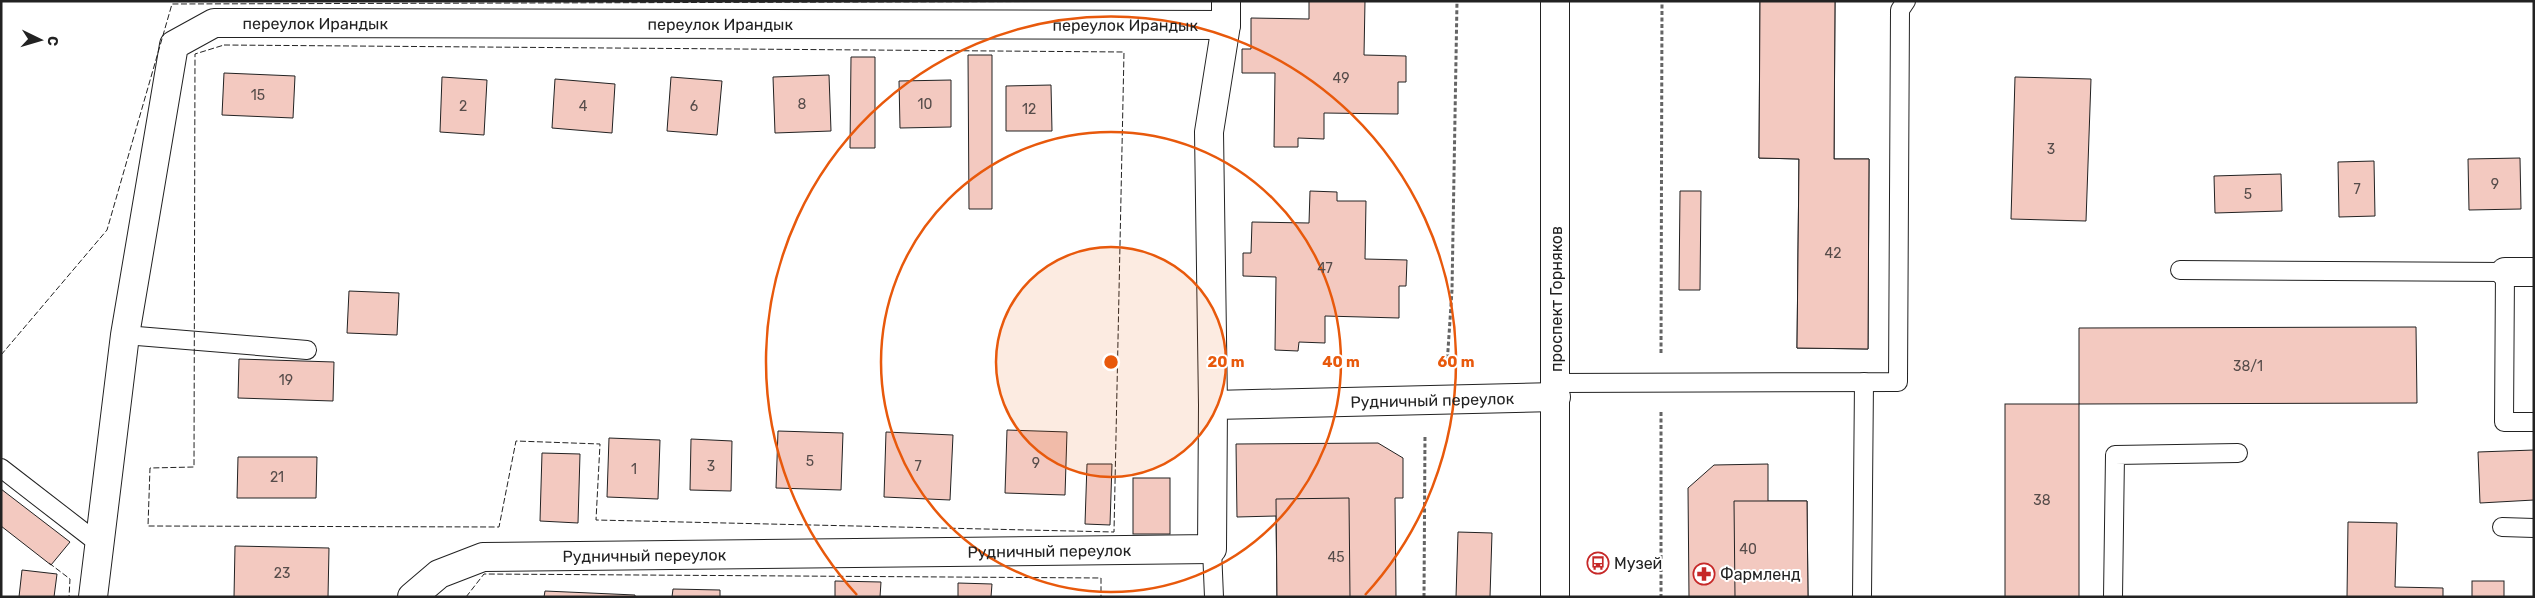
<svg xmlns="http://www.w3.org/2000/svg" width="2535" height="598" font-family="Rubik,sans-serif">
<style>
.building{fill:#f3c9c0;stroke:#222}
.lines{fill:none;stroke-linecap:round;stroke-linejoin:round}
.service-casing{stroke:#222;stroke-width:20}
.minor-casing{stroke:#222;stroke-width:30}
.secondary-casing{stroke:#222;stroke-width:30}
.path{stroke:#646464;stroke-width:3;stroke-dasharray:4 2.5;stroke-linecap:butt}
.service{stroke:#fff;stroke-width:18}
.minor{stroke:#fff;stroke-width:28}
.secondary{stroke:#fff;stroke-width:28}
.fence{stroke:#222;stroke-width:1;stroke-dasharray:6 2.5;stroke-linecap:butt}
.ring{fill:none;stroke:#e8590c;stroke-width:2.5}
.labels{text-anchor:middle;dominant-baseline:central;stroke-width:4;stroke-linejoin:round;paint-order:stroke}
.number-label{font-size:14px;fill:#564c4a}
.street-label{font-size:16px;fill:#222;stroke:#fff}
.poi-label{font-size:16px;fill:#222;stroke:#fff;text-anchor:start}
.centre{fill:#e8590c;stroke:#fff;stroke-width:2.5}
.ring-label{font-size:15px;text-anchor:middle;font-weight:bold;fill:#e8590c;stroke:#fff;stroke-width:4;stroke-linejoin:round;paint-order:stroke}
</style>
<rect width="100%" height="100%" fill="#fff"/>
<g class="building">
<path d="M1309,1h56l-1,54 42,1v26h-8v32l-74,-1v26l-26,-1v9h-24l1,-74h-33v-24h9v-31l58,1z"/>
<path d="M1760,1h75l-1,158h35l-1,190 -71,-1 2,-189 -40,-1z"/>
<path d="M1760,1h75l-1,158h35l-1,190 -71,-1 2,-189 -40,-1z"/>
<path d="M968,55h24v154h-23z"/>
<path d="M851,57h24v91h-25z"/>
<path d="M224,73l71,3 -2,42 -71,-3z"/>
<path d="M829,75l2,56 -56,2 -2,-56z"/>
<path d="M442,77l45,3 -3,55 -44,-3z"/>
<path d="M671,77l51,4 -5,54 -50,-4z"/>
<path d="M2015,77l76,2 -5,142 -75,-2z"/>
<path d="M555,79l60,5 -3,49 -60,-5z"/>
<path d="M951,80v47l-51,1 -1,-47z"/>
<path d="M1051,85l1,46h-46v-45z"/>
<path d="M2520,158l1,51 -52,1 -1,-51z"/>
<path d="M2374,161l1,55 -36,1 -1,-55z"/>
<path d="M2281,174l1,37 -67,2 -1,-37z"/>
<path d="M1310,191l27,1v9h29l-1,58 42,1 -1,26h-7v32l-74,-2v27l-26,-1 -1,9 -23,-1 1,-73 -33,-1v-23h8l1,-31 57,1z"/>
<path d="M1680,191h21l-1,99h-21z"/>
<path d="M349,291l50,2 -2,42 -50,-2z"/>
<path d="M2416,327l1,76 -338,1v-76z"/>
<path d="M239,359l95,3 -1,39 -95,-3z"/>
<rect x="2005" y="404" width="74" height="193"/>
<path d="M1007,430l60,2 -2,63 -60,-2z"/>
<path d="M778,431l65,2 -2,57 -65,-2z"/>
<path d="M886,432l67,3 -3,65 -66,-3z"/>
<path d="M609,438l51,2 -2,59 -51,-2z"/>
<path d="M691,439l41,2 -1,50 -41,-1z"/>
<path d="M1378,443l25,15v40h-8l1,99h-119l-1,-81 -39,1 -1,-73z"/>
<path d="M2534,450v50l-54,3 -2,-51z"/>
<path d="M542,453l38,1 -2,69 -38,-2z"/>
<path d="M238,457h79l-1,41h-79z"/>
<path d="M1087,464h25l-2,61 -25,-1z"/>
<path d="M1768,464v37h39l1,96h-119l-1,-109 26,-23z"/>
<rect x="1133" y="478" width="37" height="56"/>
<path d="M1,489l69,53 -19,23 -50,-39z"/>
<path d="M1349,498l1,99h-73l-1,-98z"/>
<path d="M1734,501h73l1,96h-73z"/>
<path d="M2348,522l49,1 -2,64 48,1v9h-96z"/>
<path d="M1458,532l34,1 -2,64h-34z"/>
<path d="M235,546l94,2 -1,49h-94z"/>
<path d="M22,570l35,4 -3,23h-35z"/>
<path d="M835,581l46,1 -1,15h-45z"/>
<rect x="2472" y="581" width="32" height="16"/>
<path d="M958,583l34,1 -1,13h-33z"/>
<path d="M673,589l47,1v7h-48z"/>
<path d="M545,591l90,4v2h-91z"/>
</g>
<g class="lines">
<g class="service-casing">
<g id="service">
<path d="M2180,270l325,2 -1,150h30"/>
<path d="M125,335l182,15"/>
<path d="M1556,383l342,-1 2,-372 6,-9"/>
<path d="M1,468l97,75"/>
<path d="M2502,527l32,1"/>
<path d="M1212,549l2,48"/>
<path d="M1862,597l2,-215"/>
<path d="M2113,597l2,-142 123,-2"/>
</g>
</g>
<g class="minor-casing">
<g id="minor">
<path d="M2505,272h29"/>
<path d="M1213,405l-4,-273 17,-107v-24"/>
<path id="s1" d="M93,597l32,-262 49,-290 40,-22 1012,2"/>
<path id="s2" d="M412,597l27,-23 44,-17 729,-8 1,-144 343,-8"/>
</g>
</g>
<g class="secondary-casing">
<path id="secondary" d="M1555,597v-596"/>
</g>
<g class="path">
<path d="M1661,353l1,-352"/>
<path d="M1447,365l5,-75 5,-289"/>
<path d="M1661,412v185"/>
<path d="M1424,597l1,-162"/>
</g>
<use href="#service" class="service"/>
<use href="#minor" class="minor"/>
<use href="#secondary" class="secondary"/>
<g class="fence">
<path d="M224,45l900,7 -10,480 -518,-12 4,-76 -84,-3 -17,86 -351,-1 2,-58 44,-1 1,-413z"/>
<path d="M1,355l106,-125 65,-226 1040,-3"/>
<path d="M49,563l21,16 -1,18"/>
<path d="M466,597l18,-23 617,4v19"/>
</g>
</g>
<circle cx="1111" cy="362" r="115" fill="#e8590c" fill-opacity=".12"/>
<g class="ring">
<circle cx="1111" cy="362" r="115"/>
<circle cx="1111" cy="362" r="230"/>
<path d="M857 595A345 345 0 1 1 1365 595"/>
</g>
<defs>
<g id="bus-ring" transform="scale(1.125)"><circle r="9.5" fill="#fff" stroke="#c62828" stroke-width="1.5"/><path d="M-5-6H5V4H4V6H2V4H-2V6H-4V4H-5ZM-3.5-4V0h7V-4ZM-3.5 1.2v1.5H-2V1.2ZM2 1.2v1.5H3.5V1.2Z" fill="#c62828"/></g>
<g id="pharmacy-ring" transform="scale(1.125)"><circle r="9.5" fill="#fff" stroke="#c62828" stroke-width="1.5"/><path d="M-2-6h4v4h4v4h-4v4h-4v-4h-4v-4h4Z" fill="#c62828"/></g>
</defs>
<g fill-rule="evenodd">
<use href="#bus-ring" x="1598" y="563"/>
<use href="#pharmacy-ring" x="1704" y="574"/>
</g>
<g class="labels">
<g class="number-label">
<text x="1341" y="78">49</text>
<text x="258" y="95">15</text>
<text x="802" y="104">8</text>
<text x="925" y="104">10</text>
<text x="463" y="106">2</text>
<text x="583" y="106">4</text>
<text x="694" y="106">6</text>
<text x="1029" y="109">12</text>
<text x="2051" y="149">3</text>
<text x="2495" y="184">9</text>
<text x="2357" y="189">7</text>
<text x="2248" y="194">5</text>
<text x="1833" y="253">42</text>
<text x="1325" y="268">47</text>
<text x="2248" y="366">38/1</text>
<text x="286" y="380">19</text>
<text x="810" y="461">5</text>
<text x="1036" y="463">9</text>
<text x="711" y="466">3</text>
<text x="918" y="466">7</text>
<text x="634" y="469">1</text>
<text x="277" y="477">21</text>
<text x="2042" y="500">38</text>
<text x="1748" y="549">40</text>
<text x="1336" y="557">45</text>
<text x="282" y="573">23</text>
</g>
<g class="street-label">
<text stroke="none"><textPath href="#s1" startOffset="705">переулок Ирандык</textPath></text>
<text stroke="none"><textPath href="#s1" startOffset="1110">переулок Ирандык</textPath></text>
<text stroke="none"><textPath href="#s1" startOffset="1515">переулок Ирандык</textPath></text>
<text transform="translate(1556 299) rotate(-90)">проспект Горняков</text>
<text stroke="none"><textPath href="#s2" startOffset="1175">Рудничный переулок</textPath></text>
<text stroke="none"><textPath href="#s2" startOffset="649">Рудничный переулок</textPath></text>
<text stroke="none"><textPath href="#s2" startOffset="244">Рудничный переулок</textPath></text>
</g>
<g class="poi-label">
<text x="1614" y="563">Музей</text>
<text x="1720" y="574">Фармленд</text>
</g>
</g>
<circle cx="1111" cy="362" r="8" class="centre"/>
<g class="ring-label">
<text x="1226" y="367">20 m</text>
<text x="1341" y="367">40 m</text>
<text x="1456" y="367">60 m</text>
</g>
<rect width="2535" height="598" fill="none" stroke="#222222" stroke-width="5"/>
<g transform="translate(40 40) rotate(95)" stroke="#ffffff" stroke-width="4" paint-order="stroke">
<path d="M0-4L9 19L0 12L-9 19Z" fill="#222222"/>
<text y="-8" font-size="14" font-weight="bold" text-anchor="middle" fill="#222222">С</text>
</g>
</svg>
